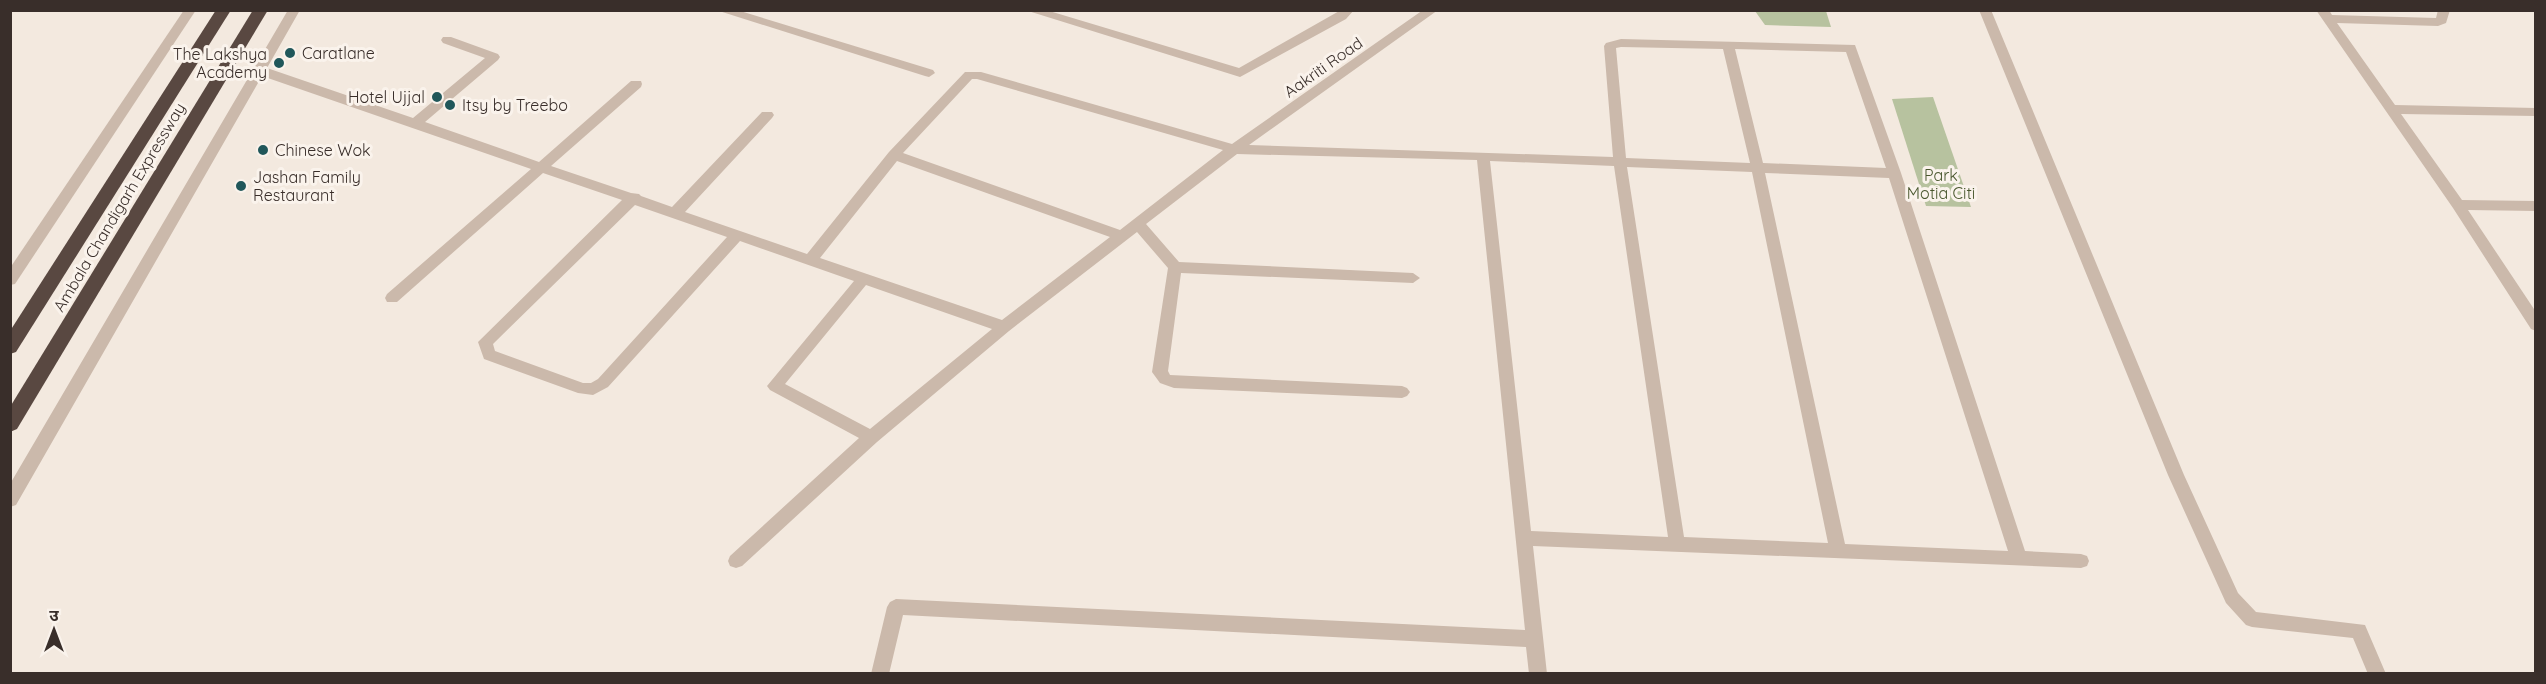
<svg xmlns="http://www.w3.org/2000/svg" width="2546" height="684" font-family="Quicksand,'Noto Sans Devanagari',sans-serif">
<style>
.green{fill:#b7c29f}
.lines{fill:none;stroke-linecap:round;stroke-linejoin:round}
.minor{fill:#cbb9ab;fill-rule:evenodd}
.highway{fill:#594841;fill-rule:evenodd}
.poi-dot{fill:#20575a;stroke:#faf3ec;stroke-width:2}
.labels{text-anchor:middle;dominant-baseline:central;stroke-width:6;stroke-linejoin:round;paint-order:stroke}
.poi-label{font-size:16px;fill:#392e2a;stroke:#faf3ec;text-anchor:start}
.street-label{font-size:16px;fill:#392e2a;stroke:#faf3ec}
.park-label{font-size:16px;fill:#49572e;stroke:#faf3ec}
</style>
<rect width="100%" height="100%" fill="#f3e9df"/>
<g class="green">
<path d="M1755,11h71l5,16 -66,-2z"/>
<path d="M1933,97l38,110 -45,-1 -34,-107z"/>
</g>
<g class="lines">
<g class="minor">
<path d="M184,10h12l-181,274 -5,1v-17z"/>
<path d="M288,10h12l-33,58 146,50 72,-60 -42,-15 -2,-3 2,-3h8l47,17 2,3 -2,3 -73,62 114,40 92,-81h10l1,3 -1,3 -90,79 80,27 8,1 2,2 31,11 90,-95h10l2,3 -2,3 -87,94 122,42 82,-102 76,-80h16l251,72 191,-134h15l-189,135 364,12 -9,-111 2,-3 15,-4 234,6 46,128 124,378 56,3 6,2 2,5 -2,5 -6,2 -548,-22 14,128h-18l-3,-27 -623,-32 -14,59h-18l16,-67 3,-5 6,-3 629,31 -48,-470 -240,-6 -91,70 33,38 234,11 7,5 -7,5 -232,-10 -13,98 2,4 232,11 5,2 3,4 -3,4 -5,2 -228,-10 -14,-5 -8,-11 16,-104 -31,-36 -128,99 -132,111 -135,124 -6,2 -6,-2 -2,-5 2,-5 129,-118 -89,-48 -3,-4 87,-105 -114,-40 -132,146 -15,8 -15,-2 -94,-34 -6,-17 144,-142 -79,-27 -146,129h-10l-2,-4 2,-4 144,-125 -269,-93 -246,429 -6,2v-23zM1621,47l102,2 27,114 -124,-5 -10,-110zM1735,49l111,3 40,116 -123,-5zM972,79h5l246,71 -103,80 -217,-77zM897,161l213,76 -108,83 -182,-62zM1490,161l124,5 54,371 -137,-6zM1627,167l125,5 76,371 -144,-6zM1765,173l124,5 119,373 -163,-7zM635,205l92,32 -129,142 -7,4h-8l-88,-32 -2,-7zM866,285l126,44 -122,100 -85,-45z"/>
<path d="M716,10h21l196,60 2,3 -6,4 -4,-1z"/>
<path d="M1025,10h21l193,58 102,-58h13l-8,9 -106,58z"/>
<path d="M1979,10h12l193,465 54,118 18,19 109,13 21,49h-18l-15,-36 -101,-11 -6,-2 -20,-22 -58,-128z"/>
<path d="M2316,10h13l3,5 104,3 2,-8h12l-4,13 -8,3 -101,-3 58,82 141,3v8l-135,-2 61,86 74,1v10l-68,-1 68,102v19l-5,-2 -78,-121z"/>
</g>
<g class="highway">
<path d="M216,10h15l-215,342 -6,2v-23z"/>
<path d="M253,10h15l-251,419 -7,3v-25z"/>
</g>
</g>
<g class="poi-dot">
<circle cx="290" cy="53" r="6"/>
<circle cx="279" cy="63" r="6"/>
<circle cx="437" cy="97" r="6"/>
<circle cx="450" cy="105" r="6"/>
<circle cx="263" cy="150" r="6"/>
<circle cx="241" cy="186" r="6"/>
</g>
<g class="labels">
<g class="poi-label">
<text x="302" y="53">Caratlane</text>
<text x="267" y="54" text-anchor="end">The Lakshya<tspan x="267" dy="18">Academy</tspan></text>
<text x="425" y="97" text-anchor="end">Hotel Ujjal</text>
<text x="462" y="105">Itsy by Treebo</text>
<text x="275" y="150">Chinese Wok</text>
<text x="253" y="177">Jashan Family<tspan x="253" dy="18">Restaurant</tspan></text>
</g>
<g class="street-label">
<text transform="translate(1323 67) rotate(-35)">Aakriti Road</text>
<text transform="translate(119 207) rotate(-59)">Ambala Chandigarh Expressway</text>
</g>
<g class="park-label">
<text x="1941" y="175">Park<tspan x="1941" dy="18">Motia Citi</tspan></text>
</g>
</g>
<rect width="2546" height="684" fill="none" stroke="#392e2a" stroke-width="24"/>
<g transform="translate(54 630)" stroke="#faf3ec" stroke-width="4.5" paint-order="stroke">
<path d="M0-4.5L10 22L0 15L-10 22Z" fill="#392e2a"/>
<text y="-9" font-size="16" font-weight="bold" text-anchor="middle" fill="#392e2a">उ</text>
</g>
</svg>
